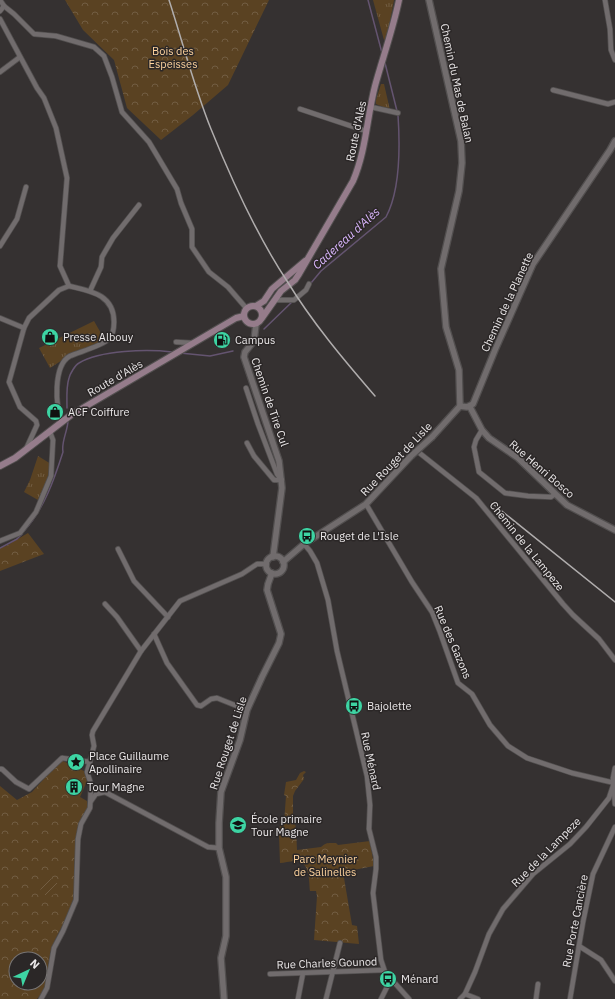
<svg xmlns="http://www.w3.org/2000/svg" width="615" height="999" font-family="'IBM Plex Sans',sans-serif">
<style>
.grass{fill:url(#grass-tufts)}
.forest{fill:url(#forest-crowns);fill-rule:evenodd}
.garden{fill:url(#garden-furrows)}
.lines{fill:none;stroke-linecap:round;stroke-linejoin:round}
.stream{stroke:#645470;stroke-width:1.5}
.minor-casing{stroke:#524f4f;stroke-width:6}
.tertiary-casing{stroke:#524f4f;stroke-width:8}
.secondary-casing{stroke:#524f4f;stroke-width:8}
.minor{stroke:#716c6d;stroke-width:4.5}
.tertiary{stroke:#716c6d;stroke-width:5.5}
.secondary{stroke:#957c8b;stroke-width:6}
.rail{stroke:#b0adad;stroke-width:1.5}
.tertiary-bridge-casing{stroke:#524f4f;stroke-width:8;stroke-linecap:butt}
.tertiary-bridge{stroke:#716c6d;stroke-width:5.5}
.labels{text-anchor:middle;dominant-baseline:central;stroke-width:3;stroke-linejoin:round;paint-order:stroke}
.park-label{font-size:11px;fill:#ffd49e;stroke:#2b2727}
.street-label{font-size:11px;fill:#eae7e8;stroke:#2b2727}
.poi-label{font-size:11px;fill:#eae7e8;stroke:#2b2727;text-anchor:start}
.water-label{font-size:12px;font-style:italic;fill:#dbb7ff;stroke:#2b2727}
</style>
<defs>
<pattern id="grass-tufts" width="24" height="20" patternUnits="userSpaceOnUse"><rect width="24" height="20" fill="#5a4222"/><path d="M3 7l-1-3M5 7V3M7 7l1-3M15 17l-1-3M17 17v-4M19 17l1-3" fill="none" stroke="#725d42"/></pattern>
<pattern id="forest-crowns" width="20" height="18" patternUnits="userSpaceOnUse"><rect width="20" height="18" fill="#5a4222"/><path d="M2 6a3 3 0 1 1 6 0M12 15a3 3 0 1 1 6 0" fill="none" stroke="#725d42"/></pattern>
<pattern id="garden-furrows" width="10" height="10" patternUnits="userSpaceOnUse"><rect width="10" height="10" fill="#5a4222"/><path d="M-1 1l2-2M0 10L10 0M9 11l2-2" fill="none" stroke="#725d42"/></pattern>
</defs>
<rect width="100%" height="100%" fill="#353131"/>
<g class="grass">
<path d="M373,0h21l-7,37 -3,3z"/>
<path d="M381,84h3l6,26 -14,-6v-4z"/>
<path d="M94,321l12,21 -39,15 -17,11 -11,-20z"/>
<path d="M38,456l13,8 -6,23 -7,13 -14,-8 6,-12z"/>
</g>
<g class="forest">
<path d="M65,0h204l-41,85 -35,30 -32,25 -34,-32 -13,-48 -31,-30z"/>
<path d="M28,533l16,21 -44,17v-23l6,-2z"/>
<path d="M61,760l23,11 3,10 -7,16 7,4c3,13 -7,25 -10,38 -4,16 -1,37 -3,55 -2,19 -15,35 -22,53 -6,17 -1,38 -15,52h-37v-213l17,14 15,-8zM16,959h24v24h-24z"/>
<path d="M304,771l2,1 -3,3 1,4 -9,12 -2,5v17l3,16 1,21 24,-3c5,-5 8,-4 15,-4l2,2 32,-4 4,25 -31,6 9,53 5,1 2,18 -45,-4 3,-44 -1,-5h-6c-1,-9 0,-27 -11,-29 -5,-2 -14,1 -19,1l-1,-28 1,-10h3l1,-2 2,-27 -2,-1 2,-13 10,-2 4,-7z"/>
</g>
<circle class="garden" cx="49" cy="887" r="9"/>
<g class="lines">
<g class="stream">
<path d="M368,0l14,53"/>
<path d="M385,63l12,48"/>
<path d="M311,283l10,-12 65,-54c14,-26 14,-72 12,-102"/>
<path d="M264,329l29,-28"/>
<path d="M180,353l30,3 23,-5"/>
<path d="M67,408c0,-9 -1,-21 2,-30 1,-4 6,-13 10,-15 21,-13 69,-14 93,-11"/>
<path d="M24,531c20,-22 30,-51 39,-79 -2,-11 5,-21 5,-32"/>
<path d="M0,548l17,-9 5,-5"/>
</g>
<g class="minor-casing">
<g id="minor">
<path d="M605,0l5,29 1,21 4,10"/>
<path d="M4,6l10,8 20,20 22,2 38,11 10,9 8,21 10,35 27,30 28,47 4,14 11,26v18l17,25 19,15 19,22"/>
<path d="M0,11l4,-5 -4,-6"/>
<path d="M0,19l37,69 7,10 12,30 11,50 -7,88 9,20 -10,4 -30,28 -5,10 -15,54 11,25 16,14 1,4 -11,24"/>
<path d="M0,72l20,-15"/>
<path d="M553,90l55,14 7,-2"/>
<path d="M371,107l27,6"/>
<path d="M300,109l66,22"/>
<path d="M0,246l17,-27 9,-32"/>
<path d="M90,291l11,-24 1,-10 11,-19 26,-33"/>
<path d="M275,300h19l12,-10 3,-6"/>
<path d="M0,318l24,10"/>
<path d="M176,342l17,1"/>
<path d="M246,388l12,36 19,50 4,5"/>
<path d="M62,422c-7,-14 -9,-57 8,-66 9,-4 32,-10 39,-17 4,-4 5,-11 5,-17 0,-28 -24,-31 -45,-36"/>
<path d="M482,430l-6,10 -2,7 5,25 26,21 23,3 23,1 4,-3"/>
<path d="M247,443l7,13 20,24h8"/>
<path d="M417,451l59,47 87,106 10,11 26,24 16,21"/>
<path d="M366,504l46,78 20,30 8,20 18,51 14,11 18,31 18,21 19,12 45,15 43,10"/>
<path d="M0,541l20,-8 16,-21 15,-36 2,-36 -3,-8"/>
<path d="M304,544l6,7 7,12 11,37 9,51 30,125 3,29 -1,24 7,28v12l-3,24 8,67 4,12 2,15 -6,12"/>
<path d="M118,549l16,32 34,36"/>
<path d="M105,604l12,13 24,34"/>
<path d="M154,634l13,29 30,42 4,1 10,-7 6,-1 30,12"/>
<path d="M615,768l-2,10 2,26"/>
<path d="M0,769h2l14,13 13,7 33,-31 28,4"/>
<path d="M91,801l5,-7 9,-2 103,55 11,1"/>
<path d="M579,946l22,14 14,21"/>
<path d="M385,972l24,27"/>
<path d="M270,974l114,-4"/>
<path d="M465,994l13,5"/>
<path d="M41,999l6,-11 7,-40 9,-17 13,-31 2,-61 3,-15 9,-16 1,-24 -4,-12 7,-26 -2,-11 1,-4 48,-80 39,-50 62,-27 15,-10h10"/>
<path d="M298,999l5,-26"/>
<path d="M326,999l14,-56"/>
<path d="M460,999l5,-5 10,-22 14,-38 14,-25 30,-35 37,-30 16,-17 23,-29 5,-15"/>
<path d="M536,999l2,-15"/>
<path d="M570,999l13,-77 10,-48 22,-47"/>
</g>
</g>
<g class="tertiary-casing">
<g id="tertiary">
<path d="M429,0l32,141 1,22 -3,28 -18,78 5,58 13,43 1,36"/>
<path d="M256,324l-2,17 -9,11 -1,5 35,104 3,27 -9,69"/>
<path d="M460,406l7,1 6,-3 22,-54 38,-86 77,-114 5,-9"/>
<path d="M470,407l12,23 7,8 29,20 49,47 48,25"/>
<path d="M432,437l28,-31"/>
<circle cx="275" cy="565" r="9"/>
<path d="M283,562l21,-18 62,-40 45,-48"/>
<path d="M224,999l-3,-41 5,-22v-59l-7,-29v-25l2,-31 19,-52 7,-30 15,-33 17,-34 2,-9 -14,-44 1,-6 4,-11"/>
</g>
</g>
<g class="secondary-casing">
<g id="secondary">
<circle cx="253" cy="315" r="9"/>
<path d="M256,306l8,-5 8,-12 33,-28"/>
<path d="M262,318l19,-27 14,-11 4,-6 54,-93c13,-30 14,-64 22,-95 8,-29 18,-57 24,-86"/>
<path d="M0,466l15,-8 56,-43 165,-97 8,-2"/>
</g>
</g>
<use href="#minor" class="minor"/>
<use href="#tertiary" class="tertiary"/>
<use href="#secondary" class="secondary"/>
<g class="rail">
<path d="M169,0c14,43 25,87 42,129 21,52 45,105 76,152 25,41 56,78 88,115"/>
<path d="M493,504l122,98"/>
</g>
<g class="tertiary-bridge-casing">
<path id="tertiary-bridge" d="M411,456l21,-19"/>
</g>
<use href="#tertiary-bridge" class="tertiary-bridge"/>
</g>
<defs>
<g id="shop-disc" transform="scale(0.9)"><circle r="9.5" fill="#3dd4a3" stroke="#2b2727"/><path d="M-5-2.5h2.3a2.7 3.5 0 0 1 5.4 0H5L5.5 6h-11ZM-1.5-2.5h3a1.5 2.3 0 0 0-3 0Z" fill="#111"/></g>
<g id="fuel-disc" transform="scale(0.9)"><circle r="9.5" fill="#3dd4a3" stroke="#2b2727"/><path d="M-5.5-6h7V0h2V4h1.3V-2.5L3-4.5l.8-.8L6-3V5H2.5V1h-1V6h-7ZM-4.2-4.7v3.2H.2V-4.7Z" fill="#111"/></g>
<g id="bus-disc" transform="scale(0.9)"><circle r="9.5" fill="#3dd4a3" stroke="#2b2727"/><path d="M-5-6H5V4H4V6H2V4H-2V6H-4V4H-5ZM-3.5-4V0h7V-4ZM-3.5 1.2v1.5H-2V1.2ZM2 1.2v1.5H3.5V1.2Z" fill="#111"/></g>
<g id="sight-disc" transform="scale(0.9)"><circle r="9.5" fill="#3dd4a3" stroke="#2b2727"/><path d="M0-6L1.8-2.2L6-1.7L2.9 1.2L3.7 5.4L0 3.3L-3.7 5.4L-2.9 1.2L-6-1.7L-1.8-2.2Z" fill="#111"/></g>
<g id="building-disc" transform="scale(0.9)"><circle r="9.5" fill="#3dd4a3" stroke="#2b2727"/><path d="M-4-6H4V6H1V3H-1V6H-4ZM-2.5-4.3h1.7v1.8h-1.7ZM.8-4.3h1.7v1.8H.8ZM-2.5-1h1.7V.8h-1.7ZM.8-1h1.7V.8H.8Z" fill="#111"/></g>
<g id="school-disc" transform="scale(0.9)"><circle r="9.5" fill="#3dd4a3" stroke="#2b2727"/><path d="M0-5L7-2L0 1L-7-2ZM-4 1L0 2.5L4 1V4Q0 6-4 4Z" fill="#111"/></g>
</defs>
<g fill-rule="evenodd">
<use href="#shop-disc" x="50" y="337"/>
<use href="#fuel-disc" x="222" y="340"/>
<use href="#shop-disc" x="55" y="412"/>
<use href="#bus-disc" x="307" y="536"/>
<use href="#bus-disc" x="354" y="706"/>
<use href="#sight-disc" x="76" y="762"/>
<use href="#building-disc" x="74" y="787"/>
<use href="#school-disc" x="238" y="825"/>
<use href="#bus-disc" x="388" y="979"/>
</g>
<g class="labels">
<g class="park-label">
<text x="173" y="51">Bois des<tspan x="173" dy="13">Espeisses</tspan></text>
<text x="325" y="859">Parc Meynier<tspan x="325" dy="13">de Salinelles</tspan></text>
</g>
<g class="street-label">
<text transform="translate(457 83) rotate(78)">Chemin du Mas de Balan</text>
<text transform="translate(356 131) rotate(-78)">Route d'Alès</text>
<text transform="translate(507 302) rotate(-65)">Chemin de la Planette</text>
<text transform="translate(115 378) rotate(-30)">Route d'Alès</text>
<text transform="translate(270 402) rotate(71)">Chemin de Tire Cul</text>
<text transform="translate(396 459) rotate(-46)">Rue Rouget de Lisle</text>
<text transform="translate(542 469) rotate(41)">Rue Henri Bosco</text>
<text transform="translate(527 546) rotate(51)">Chemin de la Lampeze</text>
<text transform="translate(453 642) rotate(67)">Rue des Gazons</text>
<text transform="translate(228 743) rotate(-72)">Rue Rouget de Lisle</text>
<text transform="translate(371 761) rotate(78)">Rue Ménard</text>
<text transform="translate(546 852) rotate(-45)">Rue de la Lampeze</text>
<text transform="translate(575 921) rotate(-79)">Rue Porte Cancière</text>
<text transform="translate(327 963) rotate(-2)">Rue Charles Gounod</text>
</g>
<g class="poi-label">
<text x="63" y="337">Presse Albouy</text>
<text x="235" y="340">Campus</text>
<text x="68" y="412">ACF Coiffure</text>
<text x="320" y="536">Rouget de L'Isle</text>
<text x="367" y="706">Bajolette</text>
<text x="89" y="756">Place Guillaume<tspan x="89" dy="13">Apollinaire</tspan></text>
<text x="87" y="787">Tour Magne</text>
<text x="251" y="819">École primaire<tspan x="251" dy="13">Tour Magne</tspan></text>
<text x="401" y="979">Ménard</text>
</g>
<g class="water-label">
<text transform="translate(346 238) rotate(-42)">Cadereau d'Alès</text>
</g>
</g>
<g transform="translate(28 971) rotate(44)"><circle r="19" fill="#2b2727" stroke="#777474"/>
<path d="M0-3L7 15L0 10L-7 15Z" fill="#3dd4a3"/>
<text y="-6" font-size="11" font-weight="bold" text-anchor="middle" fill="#eae7e8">N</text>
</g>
</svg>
